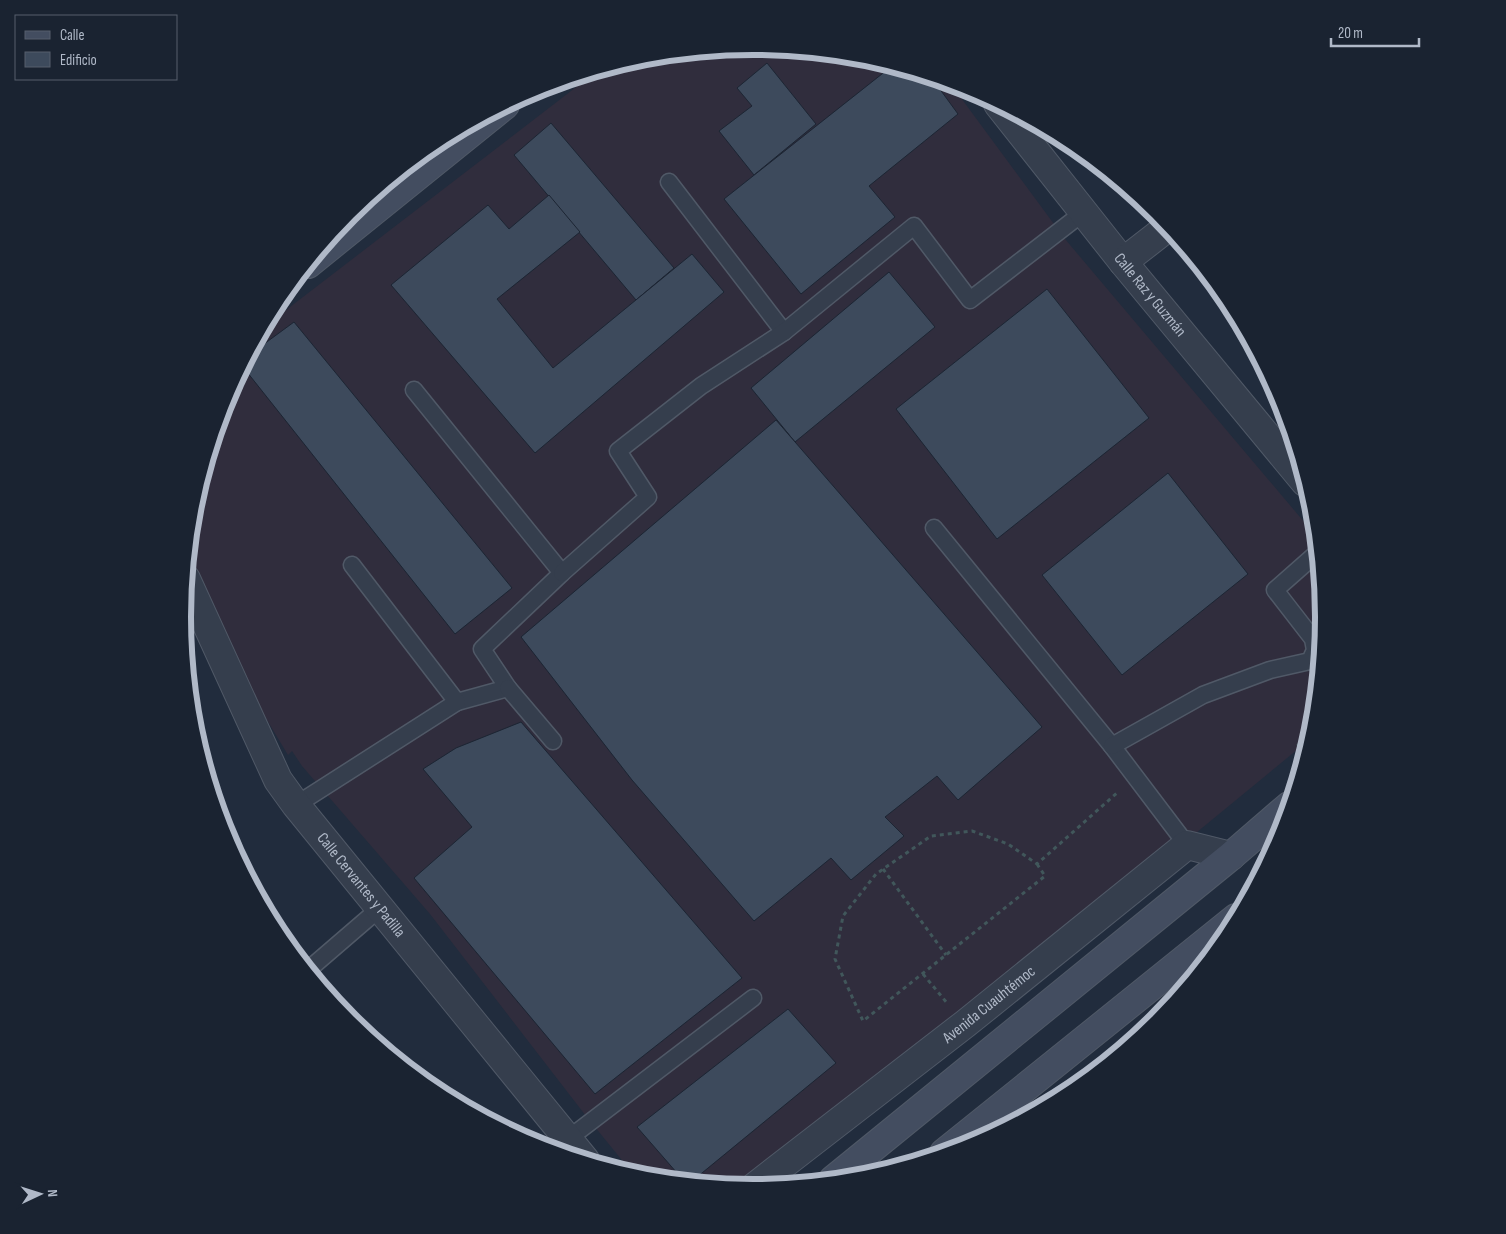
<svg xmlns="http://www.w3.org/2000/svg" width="1506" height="1234" font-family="'Sofia Sans Condensed',sans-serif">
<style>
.medical{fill:#302d3d}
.building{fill:#3d4a5c;stroke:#1c2533}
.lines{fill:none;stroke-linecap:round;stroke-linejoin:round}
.service-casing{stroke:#505967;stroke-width:19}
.minor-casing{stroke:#505967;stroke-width:30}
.secondary-casing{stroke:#505967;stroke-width:30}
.path{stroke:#41575b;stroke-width:3;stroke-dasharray:4 4;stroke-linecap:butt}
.service{stroke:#353e4d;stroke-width:16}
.minor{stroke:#353e4d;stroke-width:28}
.secondary{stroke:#434d60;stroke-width:28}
.labels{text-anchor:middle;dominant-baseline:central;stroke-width:4;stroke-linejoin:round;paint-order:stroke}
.street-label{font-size:16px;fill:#b0b9c8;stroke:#1a2331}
.rim{fill:none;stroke:#b0b9c8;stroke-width:6}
</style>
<rect width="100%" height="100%" fill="#212c3d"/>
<path class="medical" d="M753,46l112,11 85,26 115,156 251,297 8,81 -11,112 -4,11 -163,134 -393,314 -112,-11 -7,-2 -48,-59 -156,-202 -128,-148 -10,-15 -4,4 -30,-50 -72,-129 7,-71 33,-107 38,-71 333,-256 45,-14z"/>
<g class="building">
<path d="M767,63l49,61 -62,51 -35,-44 33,-25 -15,-18z"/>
<path d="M892,66l39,11 27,37 -89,72 26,31 -94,77 -77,-95z"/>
<path d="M551,123l123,145 -38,32 -122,-145z"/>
<path d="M549,195l31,37 -83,67 56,69 139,-114 32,38 -189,161 -144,-168 97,-80 21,24z"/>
<path d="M889,272l46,55 -140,115 -44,-54z"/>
<path d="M1047,289l102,129 -152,121 -101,-130z"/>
<path d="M294,322l218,266 -57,46 -212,-267 6,-12z"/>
<path d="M776,420l266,307 -84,73 -21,-24 -52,41 19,19 -53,44 -20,-22 -77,63 -122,-141 -111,-143z"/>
<path d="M1168,473l80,101 -126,101 -80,-100z"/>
<path d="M521,722l221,256 -147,116 -181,-216 58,-51 -49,-58 33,-21z"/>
<path d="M788,1009l48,54 -145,119 -7,-1 -47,-54z"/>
</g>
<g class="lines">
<g class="service-casing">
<g id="service">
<path d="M669,182l115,150"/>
<path d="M414,390l148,183 -80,76 26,39 -51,14"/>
<path d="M934,528l178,218 75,99"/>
<path d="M562,573l86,-76 -30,-46 83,-65 83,-54 130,-106 56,74 114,-88"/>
<path d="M508,688l45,53"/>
<path d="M1112,746l91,-51 67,-25 40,-9 5,-11 -2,-11 -38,-49 42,-37"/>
<path d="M296,805l161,-103 -105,-137"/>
<path d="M308,970l72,-62"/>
<path d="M568,1139l185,-141"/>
</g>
</g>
<g class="minor-casing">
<g id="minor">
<path id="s1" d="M998,104l125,158 182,220"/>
<path d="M1123,262l45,-35"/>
<path id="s2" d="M186,579l92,201 18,25 289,355"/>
<path id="s3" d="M753,1188l212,-164 222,-179 44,11"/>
</g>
</g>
<g class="secondary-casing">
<g id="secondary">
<path d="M308,264l197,-159"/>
<path d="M944,1153l292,-235"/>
<path d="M833,1180l398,-324 58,-50"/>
</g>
</g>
<g class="path">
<path d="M1305,754l-7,-9 13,-11"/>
<path d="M1037,864l8,12 -182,145 -28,-62 8,-43 33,-42 55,-38 41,-5 36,13 29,20 81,-72"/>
<path d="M883,869l63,86"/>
<path d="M923,974l24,29"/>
</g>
<use href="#service" class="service"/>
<use href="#minor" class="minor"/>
<use href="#secondary" class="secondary"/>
</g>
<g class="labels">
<g class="street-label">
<text stroke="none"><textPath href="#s1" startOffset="244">Calle Raz y Guzmán</textPath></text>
<text stroke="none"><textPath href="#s2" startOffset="355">Calle Cervantes y Padilla</textPath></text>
<text stroke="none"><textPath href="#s3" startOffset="299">Avenida Cuauhtémoc</textPath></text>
</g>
</g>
<path d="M0 0H1506V1234H0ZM191 617a562 562 0 1 1 1124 0a562 562 0 1 1-1124 0Z" fill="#1a2331" fill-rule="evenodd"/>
<path class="rim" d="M191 617a562 562 0 1 1 1124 0a562 562 0 1 1-1124 0Z"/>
<rect x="15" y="15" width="162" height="65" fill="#1a2331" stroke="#565f6d"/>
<rect x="25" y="31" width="25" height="8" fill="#434d60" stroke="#565f6d"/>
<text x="60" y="40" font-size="15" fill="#b0b9c8">Calle</text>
<rect x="25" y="52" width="25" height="15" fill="#3d4a5c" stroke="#565f6d"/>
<text x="60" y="65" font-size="15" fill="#b0b9c8">Edificio</text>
<g transform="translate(40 1194) rotate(86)" stroke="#1a2331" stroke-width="4" paint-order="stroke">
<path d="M0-4L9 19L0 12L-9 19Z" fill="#b0b9c8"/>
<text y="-8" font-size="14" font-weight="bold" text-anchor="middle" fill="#b0b9c8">N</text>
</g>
<path d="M1331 38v8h88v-8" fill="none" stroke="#b0b9c8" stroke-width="2.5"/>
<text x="1338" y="38" font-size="15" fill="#b0b9c8" stroke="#1a2331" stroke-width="4" paint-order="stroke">20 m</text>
</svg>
